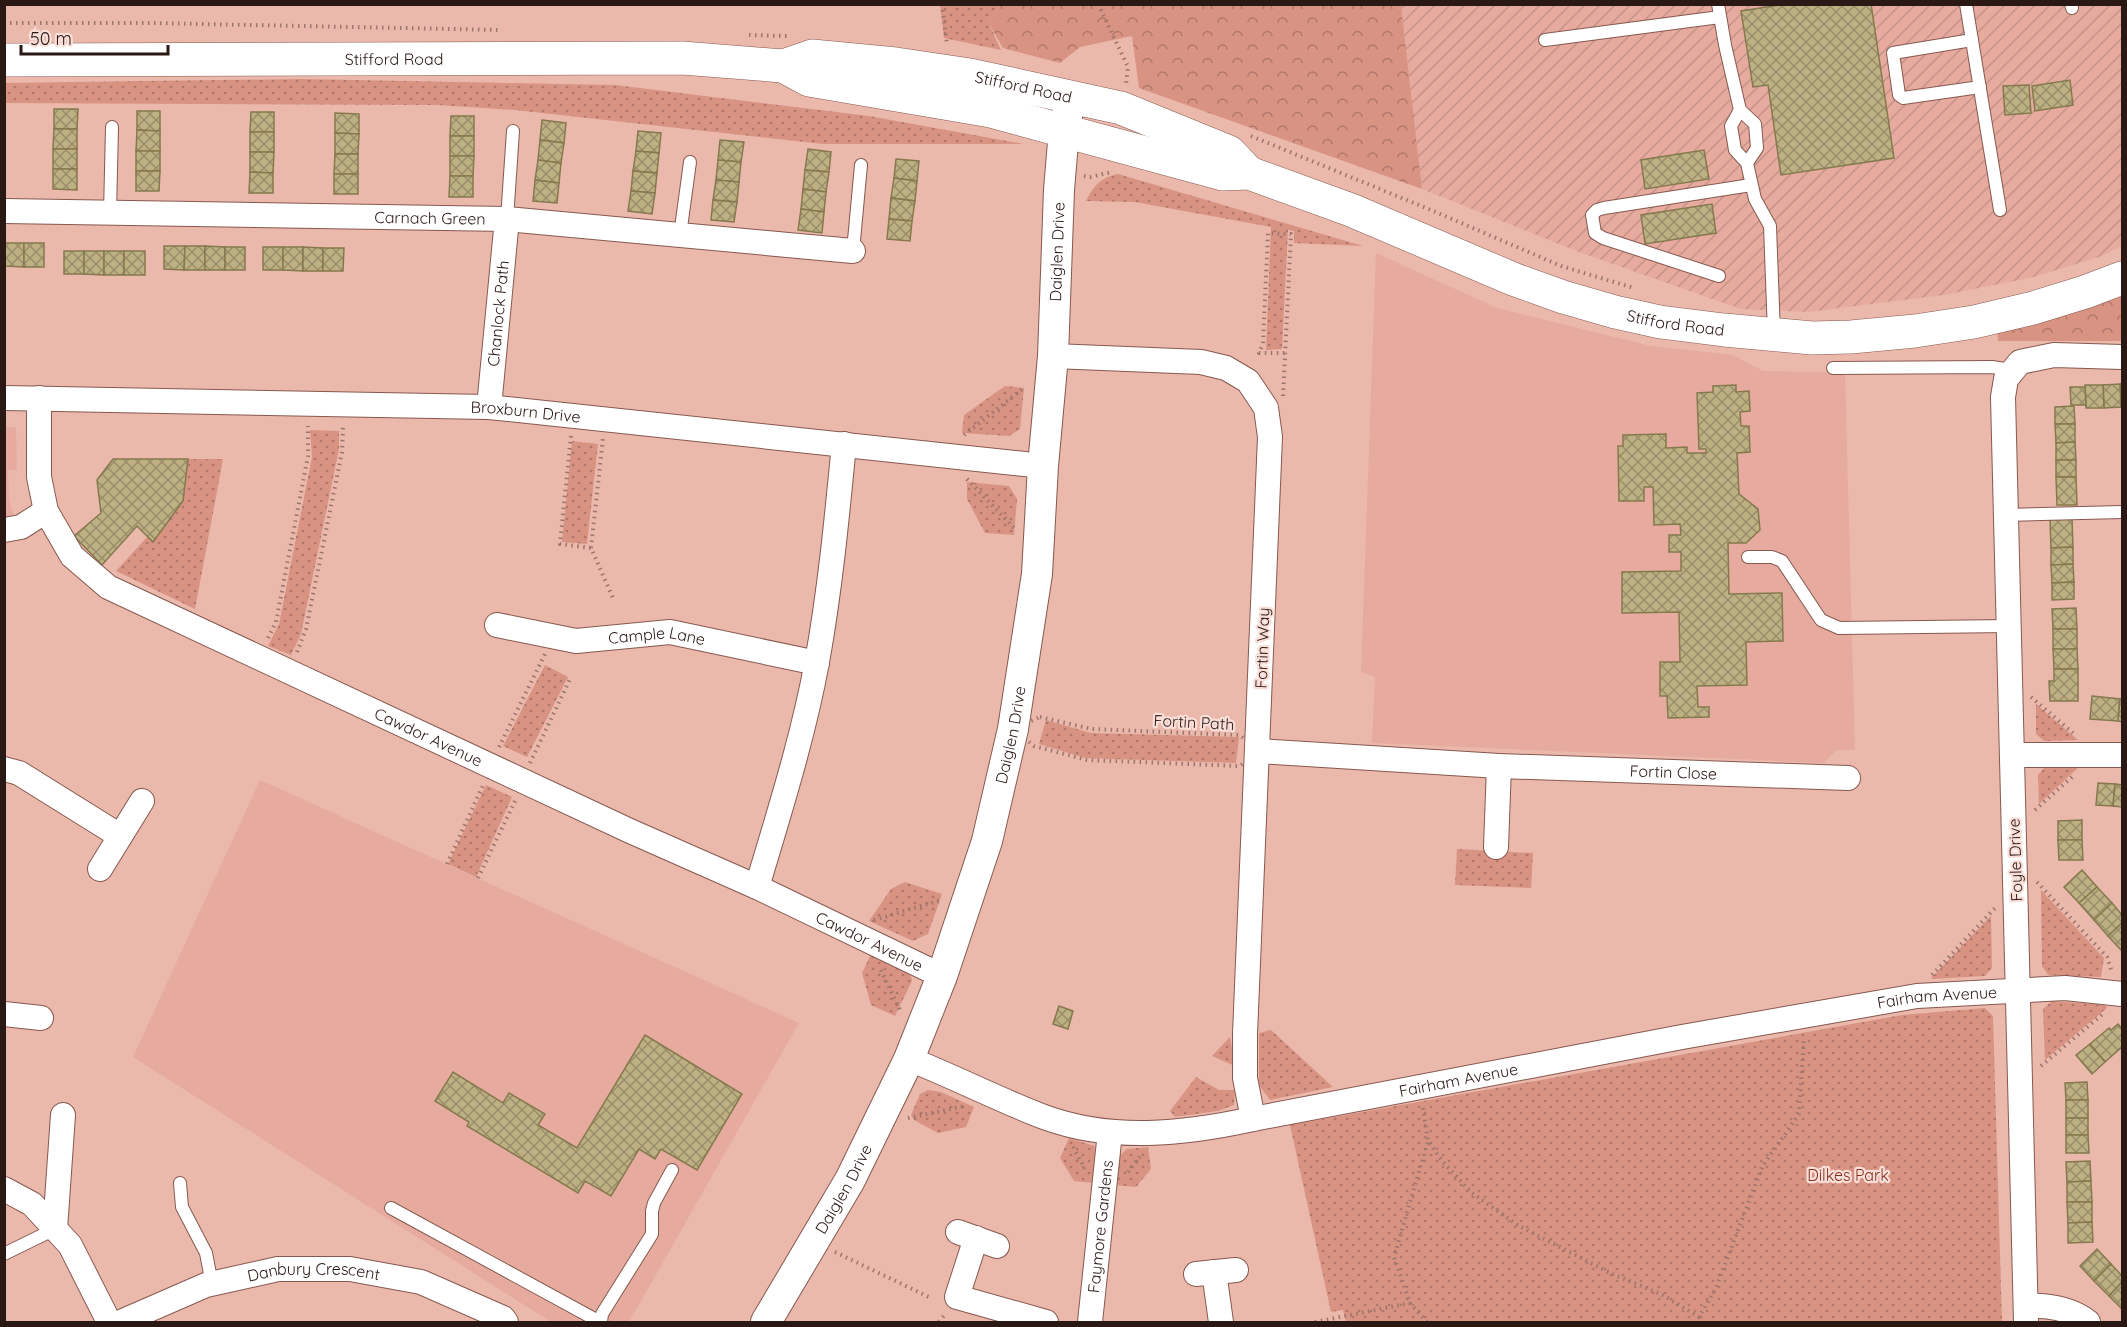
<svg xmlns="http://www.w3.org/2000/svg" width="2127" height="1327" font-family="Quicksand,sans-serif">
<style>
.built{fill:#e6ab9e}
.industrial{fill:url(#industrial-furrows)}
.green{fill:url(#green-dots)}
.forest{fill:url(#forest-crowns)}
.building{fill:url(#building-cross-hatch);stroke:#86794e;stroke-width:1.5}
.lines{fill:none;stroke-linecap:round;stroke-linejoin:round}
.service-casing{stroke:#86594f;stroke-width:14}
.minor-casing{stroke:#86594f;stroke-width:26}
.tertiary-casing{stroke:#86594f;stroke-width:32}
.secondary-casing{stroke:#86594f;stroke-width:34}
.path{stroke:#9b766d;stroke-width:4;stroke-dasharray:1.5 4.5;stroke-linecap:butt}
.service{stroke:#fff;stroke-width:12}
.minor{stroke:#fff;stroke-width:24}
.tertiary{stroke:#fff;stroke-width:30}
.secondary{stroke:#fff;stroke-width:33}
.labels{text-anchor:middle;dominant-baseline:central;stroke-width:4.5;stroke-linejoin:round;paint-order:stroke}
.street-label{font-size:16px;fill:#2a1814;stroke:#fadfd9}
.park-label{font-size:16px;fill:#85301f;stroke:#fadfd9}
</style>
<defs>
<pattern id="industrial-furrows" width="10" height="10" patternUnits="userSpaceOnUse" patternTransform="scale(1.5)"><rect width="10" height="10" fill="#e6ab9e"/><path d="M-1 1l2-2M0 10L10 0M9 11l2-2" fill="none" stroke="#c59287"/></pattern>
<pattern id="green-dots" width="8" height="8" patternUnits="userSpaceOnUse" patternTransform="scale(1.5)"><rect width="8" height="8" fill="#d99383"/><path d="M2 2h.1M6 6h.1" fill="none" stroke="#b0776a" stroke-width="1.8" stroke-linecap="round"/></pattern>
<pattern id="forest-crowns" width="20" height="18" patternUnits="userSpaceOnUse" patternTransform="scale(1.5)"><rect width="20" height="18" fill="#d99383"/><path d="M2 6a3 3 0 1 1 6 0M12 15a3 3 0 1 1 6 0" fill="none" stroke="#b0776a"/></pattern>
<pattern id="building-cross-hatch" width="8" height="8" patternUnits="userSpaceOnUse" patternTransform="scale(1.5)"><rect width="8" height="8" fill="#bdb083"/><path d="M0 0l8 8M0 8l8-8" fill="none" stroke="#9a8e6a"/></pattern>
</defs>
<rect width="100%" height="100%" fill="#ebb8ac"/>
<g class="built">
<path d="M1376,253l121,55 154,38 82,9 30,16 82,2 10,377h-19l-12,13 -452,-20 3,-66 -14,-5z"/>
<path d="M5,427h11l1,43h-9l1,30 5,18h-9z"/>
<path d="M260,780l539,243 -170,299h-78l-418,-265z"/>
</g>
<path class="industrial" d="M1401,5h721v241l-20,10 -72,22 -87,17 -135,17 -67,-3 -162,-57 -157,-63z"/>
<g class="green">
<path d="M940,5h60l-11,19 12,26 -57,-12z"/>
<path d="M301,79l314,6 254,31 155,28h-201l-308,-34 -77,-5 -433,-2v-20z"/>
<path d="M1118,174l245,72 -69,-3v-12l-6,-1 -6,119 -16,1 5,-123 -136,-25 -49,-1c7,-15 15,-24 32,-27z"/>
<path d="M1005,386l19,2 -4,41 -11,7 -47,-3 2,-18z"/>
<path d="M310,430l29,1v18l-38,185 -10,21 -23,-9 11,-22 33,-167z"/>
<path d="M572,441l26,3 -11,100 -25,-2z"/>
<path d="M188,459h35l-28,150 -79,-38 32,-35 5,5 30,-39z"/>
<path d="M967,482l42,4 8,13 -3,36 -29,-2 -18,-34z"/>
<path d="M545,665l23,12 -41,80 -24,-11z"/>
<path d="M2036,704l42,36 -34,1 -8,-7z"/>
<path d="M1046,720l45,13 148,4 -3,26 -151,-5 -46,-14z"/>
<path d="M2080,766l-41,38 -1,-29 7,-8z"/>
<path d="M486,785l26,12 -36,80 -28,-13z"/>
<path d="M1457,849l76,4 -2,35 -76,-3z"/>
<path d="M905,882l37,12 -14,40 -15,7 -44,-20 22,-32z"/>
<path d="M2041,890l63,68 -3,19 -53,-2 -6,-9z"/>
<path d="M1991,916l1,52 -7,8 -52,3 -2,-1z"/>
<path d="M872,952l37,16 3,13 -17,35 -24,-11 -9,-32z"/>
<path d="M2052,1001l53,4 2,3 -62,52 -2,-51z"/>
<path d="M1985,1008l8,8 9,306h-656l-3,-12 -12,2 -41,-187 612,-110z"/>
<path d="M1271,1030l62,57 -63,13 -11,-15v-52z"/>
<path d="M1230,1037l5,29 -23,-10z"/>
<path d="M1196,1077l23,13h16l-1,15 -16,6 -43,6 -5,-6z"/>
<path d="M928,1090l13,2 33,15 -8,20 -28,6 -24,-13 -3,-5 9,-21z"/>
<path d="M1069,1138l26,8 -2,37 -19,-2 -14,-23z"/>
<path d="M1148,1147l3,22 -15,18 -21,-2 4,-29 8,-7z"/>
</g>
<g class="forest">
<path d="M1000,5h401l21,184 -283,-101 -7,-52 -52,11 -20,16 -57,-15 -14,-24z"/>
<path d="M2122,291v50h-124l-1,-12z"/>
</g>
<g class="building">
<path d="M1787,4h84l23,154 -113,17 -13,-90 -15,2 -12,-76z"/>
<path d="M2070,80l3,25 -38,6 -3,-25z"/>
<path d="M2029,85l2,28 -26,2 -2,-29z"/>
<path d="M54,109h24l-1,20h-23z"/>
<path d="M137,111h23v20l-23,-1z"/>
<path d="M251,112h23v20h-24z"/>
<path d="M335,113l24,1v20l-24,-1z"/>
<path d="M451,116h23v20h-24z"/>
<path d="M542,120l24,3 -2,20 -24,-3z"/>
<path d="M54,129h23v20h-24z"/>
<path d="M137,130l23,1v20h-24z"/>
<path d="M638,131l23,2 -2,20 -23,-2z"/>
<rect x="250" y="132" width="24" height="20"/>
<path d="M335,133l24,1 -1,20h-23z"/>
<rect x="450" y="136" width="24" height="20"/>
<path d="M540,140l24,3 -3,20 -23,-3z"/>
<path d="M720,140l24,2 -3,20 -23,-2z"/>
<rect x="53" y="149" width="24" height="20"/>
<path d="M808,149l23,3 -2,20 -24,-2z"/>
<path d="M1704,150l5,29 -64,10 -4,-29z"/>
<rect x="136" y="151" width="24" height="20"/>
<path d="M636,151l23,2 -2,20 -24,-2z"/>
<path d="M250,152h24l-1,21 -23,-1z"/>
<path d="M335,154h23v20h-24z"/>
<path d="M450,156h24l-1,20h-23z"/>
<path d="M896,159l23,2 -2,20 -23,-3z"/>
<path d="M538,160l23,3 -2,20 -24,-3z"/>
<path d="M718,160l23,2 -2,20 -23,-2z"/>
<path d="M53,169h24v21l-24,-1z"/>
<path d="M805,170l24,2 -3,20 -23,-3z"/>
<path d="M136,171h24l-1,20h-23z"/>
<path d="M633,171l24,2 -2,20 -24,-2z"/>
<path d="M250,172l23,1v20h-24z"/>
<rect x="334" y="174" width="24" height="20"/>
<path d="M450,176h23v21h-24z"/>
<path d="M894,178l23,3 -2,20 -24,-3z"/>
<path d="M535,180l24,3 -2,20 -24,-2z"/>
<path d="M716,180l23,2 -2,20 -24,-2z"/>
<path d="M803,189l23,3 -2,20 -23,-3z"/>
<path d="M631,191l24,2 -3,21 -24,-3z"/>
<path d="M891,198l24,3 -3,20 -23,-2z"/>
<path d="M713,200l24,2 -3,20 -23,-2z"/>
<path d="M1712,204l4,29 -71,11 -4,-29z"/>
<path d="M801,209l23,3 -2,21 -24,-3z"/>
<path d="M889,219l23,2 -2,20 -23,-2z"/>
<path d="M4,243h20v24l-20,-1z"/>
<rect x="24" y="243" width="20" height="24"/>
<path d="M164,246h21l-1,24 -20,-1z"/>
<path d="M185,246h20v24h-21z"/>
<path d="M205,246l20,1v23h-20z"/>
<rect x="225" y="247" width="20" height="23"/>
<rect x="263" y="247" width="20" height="23"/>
<path d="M283,247h20v24l-20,-1z"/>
<path d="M303,247l20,1v23h-20z"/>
<path d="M323,248h21l-1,23h-20z"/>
<rect x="64" y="251" width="20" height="23"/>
<path d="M84,251h20v24l-20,-1z"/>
<rect x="104" y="251" width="20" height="24"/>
<rect x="124" y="251" width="21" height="24"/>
<path d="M2120,384h2v23h-1z"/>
<path d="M2120,384l1,23 -17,1 -1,-23z"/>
<path d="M1736,385v7l13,-1 1,20 -10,1 1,14h8l1,26 -13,1 2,41 19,15 2,21 -14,13h-18l1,51 53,-1 1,48 -37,1 1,43 -50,1 1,21h11v10l-41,1 -1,-22h-7v-34h20l-1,-50 -57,1v-41l59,-1v-19h-12v-17h12l-1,-11 -26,1 -1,-38h-9v14h-25l-1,-55h5v-11l43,-1v14l21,-1v6h19v-4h-7l-2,-56 16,-1v-6z"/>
<path d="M2085,385h18l1,23h-18z"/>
<path d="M2070,387h15l1,18h-15z"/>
<path d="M2074,406l1,18h-20v-17z"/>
<path d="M2055,424h20v18l-19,1z"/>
<path d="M2075,442l1,18h-20v-17z"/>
<path d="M113,459h75l-5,42 -30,41 -16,-16 -35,39 -28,-29 27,-23 -4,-33z"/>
<rect x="2056" y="460" width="20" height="17"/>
<path d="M2056,477h20l1,28h-20z"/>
<path d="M2050,518h22l1,29 -22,1z"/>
<path d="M2073,547v17l-22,1v-17z"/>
<path d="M2073,564l1,18 -22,1 -1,-18z"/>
<path d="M2074,582v17l-22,1v-17z"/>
<path d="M2076,608l1,21h-24l-1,-20z"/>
<rect x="2053" y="629" width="24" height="20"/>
<path d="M2053,649h24l1,20h-24z"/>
<path d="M2054,669h24v32h-28l-1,-20h5z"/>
<path d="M2092,696l28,3 -2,22 -28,-2z"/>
<path d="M2120,699h2v23l-4,-1z"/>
<path d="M2098,783l17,1 -2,22 -17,-1z"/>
<path d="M2115,784l7,1v22l-9,-1z"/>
<path d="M2082,820v20h-24v-19z"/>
<path d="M2058,840h24l1,20h-24z"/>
<path d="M2082,870l15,17 -18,16 -15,-16z"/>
<path d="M2097,887l15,16 -18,17 -15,-17z"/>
<path d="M2112,903l10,12v8l-14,13 -14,-16z"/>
<path d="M2122,923v28l-14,-15z"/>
<path d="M1059,1006l14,5 -5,18 -15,-5z"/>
<path d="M2118,1024l4,5v18l-17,15 -15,-18 19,-16 2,2z"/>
<path d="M645,1035l97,59 -45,76 -36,-21 -6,10 -16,-10 -28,47 -26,-15 -7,12 -111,-67 2,-4 -34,-21 18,-29 50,31 6,-10 36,21 -7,11 39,23z"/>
<path d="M2090,1044l15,18 -13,12 -16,-19z"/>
<path d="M2087,1082l1,18h-22l-1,-17z"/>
<rect x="2066" y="1100" width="22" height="18"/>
<rect x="2066" y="1118" width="22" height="17"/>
<path d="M2066,1135h22l1,18h-23z"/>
<path d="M2090,1161l1,20 -24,1 -1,-20z"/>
<path d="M2091,1181l1,21h-25v-20z"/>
<path d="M2067,1202h25v20l-24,1z"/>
<path d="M2092,1222l1,20 -25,1v-20z"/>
<path d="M2097,1249l14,15 -17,17 -14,-15z"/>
<path d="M2111,1264l11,12v6l-13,14 -15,-15z"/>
<path d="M2122,1282v27l-13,-13z"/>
</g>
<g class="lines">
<g class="service-casing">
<g id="service">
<path d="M1718,4l7,41 15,65"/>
<path d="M1966,4l34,206"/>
<path d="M2071,4l1,4"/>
<path d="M1545,40l175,-23"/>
<path d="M1972,40l-79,13 6,42 4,3 77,-11"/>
<path d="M1747,163l10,-15 -2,-24 -15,-14 -9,16 4,24 12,13 8,36 15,27 4,108"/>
<path d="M110,213l2,-86"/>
<path d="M507,219l6,-88"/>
<path d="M680,235l10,-73"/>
<path d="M853,251l8,-86"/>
<path d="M1719,276l-116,-38 -8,-5 -3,-18 5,-5 7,-2 147,-23"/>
<path d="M1833,368l159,-1 19,3"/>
<path d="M2006,515l116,-3"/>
<path d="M1748,557h24l10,4 39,59 18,8 170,-2"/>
<path d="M180,1183l2,24 24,46 6,31"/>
<path d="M391,1208l209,114"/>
<path d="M4,1254l51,-25"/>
<path d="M601,1322l1,-8 50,-80v-23l2,-8 18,-33"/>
</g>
</g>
<g class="minor-casing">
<g id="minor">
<path id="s1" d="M4,211l503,8 346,32"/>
<path d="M1053,356l148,6 25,6 22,13 18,27 4,29 -25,597v44l8,41"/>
<path id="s2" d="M4,398l485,9 554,59"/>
<path id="s3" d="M39,398v79l7,34 26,45 36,31 522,244 127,56 185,89"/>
<path id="s4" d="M489,407l18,-188"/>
<path d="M4,530l17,-3 25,-16"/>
<path id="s5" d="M497,625l79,16 94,-9 147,31"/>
<path id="s6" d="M1258,751l241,15 349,12"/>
<path d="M2012,755h110"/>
<path d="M4,769l15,4 101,63"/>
<path d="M1496,847l3,-81"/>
<path d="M100,869l42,-68"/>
<path d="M757,887c22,-74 46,-149 60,-225 13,-72 20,-145 27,-218"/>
<path d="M4,1014l37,4"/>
<path id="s7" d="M909,1059c46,18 90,41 135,58 68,25 140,17 209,2l429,-82 235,-41 148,-8 57,6"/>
<path d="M4,1189l28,15 38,41 39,77"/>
<path d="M55,1229l8,-114"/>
<path d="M958,1232l39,14"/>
<path d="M976,1238l-19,59 89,25"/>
<path d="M1214,1272l7,50"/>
<path d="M1196,1274l40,-4"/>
<path d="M2026,1306c23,-1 44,2 62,16"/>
<path id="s8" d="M121,1322l85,-37 72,-16h72l71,13 82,36 3,4"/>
<path id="s9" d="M1090,1322l20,-190"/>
<path d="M2026,1322l-23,-925 3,-18 14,-17 34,-7 68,2"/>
</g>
</g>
<g class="tertiary-casing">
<g id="tertiary">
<path id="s10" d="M766,1322l84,-142 59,-121 33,-83 45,-135 26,-112 24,-155 6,-108 10,-110 6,-166 5,-60 7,-33"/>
</g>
</g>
<g class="secondary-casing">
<g id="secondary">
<path id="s11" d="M4,60l678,-2 101,8 29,-10 84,8 74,11 151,33 108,44 20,21"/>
<path id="s12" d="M783,66l26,14 182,31 232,63 26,-1 102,37 162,69 50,18 52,15 45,10 64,8 88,8 39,-1 64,-6 59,-9 59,-14 52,-16 37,-14"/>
</g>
</g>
<g class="path">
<path d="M942,4l5,40"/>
<path d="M1098,4l30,63 -2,17"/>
<path d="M4,23h146l352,7"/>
<path d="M749,35l38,1"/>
<path d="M1251,136l180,74 130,56 73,22"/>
<path d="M1084,176l6,1 22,-5"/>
<path d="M1283,396l8,-162 -23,-1 -5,111 -4,9h26"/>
<path d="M964,435l61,-48"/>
<path d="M571,436l-11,108 31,4 22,50"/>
<path d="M967,479l49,51"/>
<path d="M591,548l12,-110"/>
<path d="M268,638l8,-16 32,-166v-30"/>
<path d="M297,652l9,-23 36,-177 1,-26"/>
<path d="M2031,697l42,36"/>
<path d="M1040,717l52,12 148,6 18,16 -18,15 -153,-6 -53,-14 -21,-17z"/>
<path d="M499,747l46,-93"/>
<path d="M530,763l41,-86"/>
<path d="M2035,810l37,-33"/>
<path d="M447,864l37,-81"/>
<path d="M478,878l37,-77"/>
<path d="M2037,882l70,75 5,15"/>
<path d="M874,920l67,-20"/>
<path d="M881,970l20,42"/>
<path d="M1932,975l63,-67"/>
<path d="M2041,1066l63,-53"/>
<path d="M1423,1108l5,33 15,21 29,31 47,33 93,48 49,20 38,23 17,-29 46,-121 37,-53 5,-77"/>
<path d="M908,1118l57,-12"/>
<path d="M1073,1147l12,22"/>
<path d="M1128,1172l14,-18"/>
<path d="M835,1252l96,46"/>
<path d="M939,1322l7,-9"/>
<path d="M1315,1322l95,-19"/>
<path d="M1427,1322l-17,-19 -16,-46 34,-116"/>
</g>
<use href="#service" class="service"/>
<use href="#minor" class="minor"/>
<use href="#tertiary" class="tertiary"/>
<use href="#secondary" class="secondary"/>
</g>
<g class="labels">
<g class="street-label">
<text stroke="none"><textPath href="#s11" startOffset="390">Stifford Road</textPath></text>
<text stroke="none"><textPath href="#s11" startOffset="1024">Stifford Road</textPath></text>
<text stroke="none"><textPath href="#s1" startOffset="426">Carnach Green</textPath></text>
<text stroke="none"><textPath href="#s10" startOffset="1126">Daiglen Drive</textPath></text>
<text stroke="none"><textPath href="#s4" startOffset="94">Chanlock Path</textPath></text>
<text stroke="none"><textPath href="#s12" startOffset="934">Stifford Road</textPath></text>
<text stroke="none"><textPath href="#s2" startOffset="522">Broxburn Drive</textPath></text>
<text stroke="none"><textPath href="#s5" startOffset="162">Cample Lane</textPath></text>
<text transform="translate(1262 648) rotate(-88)">Fortin Way</text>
<text transform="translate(1194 722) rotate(3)">Fortin Path</text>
<text stroke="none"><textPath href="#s10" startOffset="640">Daiglen Drive</textPath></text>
<text stroke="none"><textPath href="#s3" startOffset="567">Cawdor Avenue</textPath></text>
<text stroke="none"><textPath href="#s6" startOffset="416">Fortin Close</textPath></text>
<text transform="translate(2015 860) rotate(-92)">Foyle Drive</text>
<text stroke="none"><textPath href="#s3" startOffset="1053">Cawdor Avenue</textPath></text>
<text stroke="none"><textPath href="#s7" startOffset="1054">Fairham Avenue</textPath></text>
<text stroke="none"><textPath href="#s7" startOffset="568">Fairham Avenue</textPath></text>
<text stroke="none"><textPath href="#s10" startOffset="154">Daiglen Drive</textPath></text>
<text stroke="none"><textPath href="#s9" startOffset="96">Faymore Gardens</textPath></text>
<text stroke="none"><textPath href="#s8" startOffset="202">Danbury Crescent</textPath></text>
</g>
<g class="park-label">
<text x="1848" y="1175">Dilkes Park</text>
</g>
</g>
<rect width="2127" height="1327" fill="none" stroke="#2a1814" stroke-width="12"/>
<path d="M21 45v9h147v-9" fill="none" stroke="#2a1814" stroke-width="3"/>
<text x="30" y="45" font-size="18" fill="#2a1814" stroke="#fadfd9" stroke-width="4.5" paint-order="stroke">50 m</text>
</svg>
